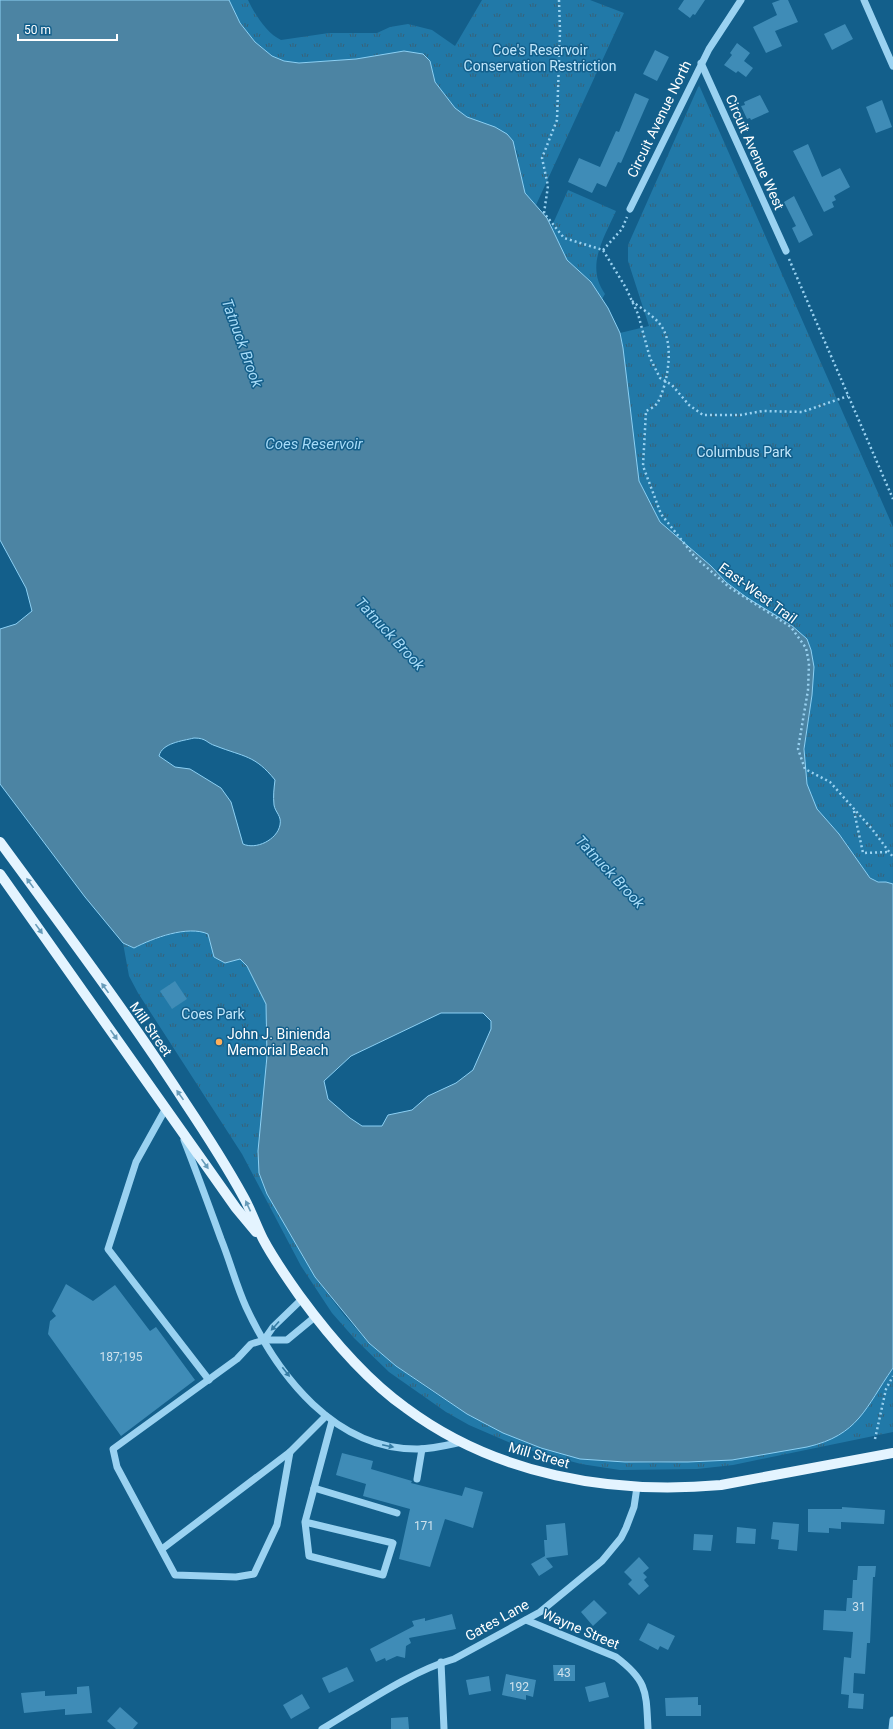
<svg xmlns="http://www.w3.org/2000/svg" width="893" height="1729" font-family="Roboto,sans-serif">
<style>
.grass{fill:url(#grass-tufts)}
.water{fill:#4c84a3;stroke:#8cd0f4;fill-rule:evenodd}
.building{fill:#3f8cb7}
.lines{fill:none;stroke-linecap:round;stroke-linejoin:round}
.path{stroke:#9ad2f1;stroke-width:2.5;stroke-dasharray:2 3;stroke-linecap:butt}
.minor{stroke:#9ad2f1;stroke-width:7}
.major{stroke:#e4f4ff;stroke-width:10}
.oneway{fill:#679bb9}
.oneway2{fill:#357ca4}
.poi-dot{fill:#ffaf5a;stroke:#135f8b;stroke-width:1.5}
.labels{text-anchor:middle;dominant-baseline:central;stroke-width:3;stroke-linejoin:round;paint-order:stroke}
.number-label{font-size:12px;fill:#cfe2ed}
.park-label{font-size:14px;fill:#c1e7fc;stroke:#135f8b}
.street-label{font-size:14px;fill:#fff;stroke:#135f8b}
.poi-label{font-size:14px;fill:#fff;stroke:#135f8b;text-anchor:start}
.water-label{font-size:15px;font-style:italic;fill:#a6dbf8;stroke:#135f8b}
</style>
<defs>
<pattern id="grass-tufts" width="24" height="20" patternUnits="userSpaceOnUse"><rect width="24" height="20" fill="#2179a8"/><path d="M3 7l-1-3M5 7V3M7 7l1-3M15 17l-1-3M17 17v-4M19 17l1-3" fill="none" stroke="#36627a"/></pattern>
</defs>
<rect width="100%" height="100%" fill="#135f8b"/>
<g class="grass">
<path d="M229,0h19c6,13 19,34 33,40l48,-7h48l13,-6 18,-3 24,6 23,16 27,-46h108l34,13 -88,192 -11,-12 -4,-13 -4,-29 -22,-24 -28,-10 -12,-9 -20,-26 -5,-21 -26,-10 -48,8 -57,4 -15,-2 -12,-5 -17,-14 -15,-19z"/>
<path d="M699,85l194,442v357c-7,-3 -17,-1 -23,-7 -11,-10 -20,-30 -30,-42 -7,-9 -16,-16 -23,-26 -22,-32 -10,-78 -5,-114l-66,-98 -20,-15 -15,-16 -51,-44 -21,-41 -19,-148 29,-7 -21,-65v-16z"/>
<path d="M568,190l48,21c-12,27 -31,55 -11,83l-3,5 -11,-17 -24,-22 -16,-32z"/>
<path d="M199,930l9,4 6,23 11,6 15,-4 7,7 19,38 1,52 -8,117 8,21 48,83 29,38 25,28 27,23 31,22 40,26 36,19 38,15 84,14 33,1 74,-3 36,-6 113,-69 12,-17v64l-160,33 -36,4 -77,1 -39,-6 -59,-16 -53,-23 -23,-13 -57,-40 -35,-34 -22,-25 -31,-47 -59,-112 -104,-161 -9,-17 -6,-33 11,5c20,-10 43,-17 65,-18z"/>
</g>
<path class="water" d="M0,0h229l11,23 15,19 17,14 12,5 15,2 57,-4 48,-8 19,3 7,7 5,21 20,26 12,9 28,10 12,7 6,7 12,52 22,25 20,42 24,22 17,26 12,25 3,15 16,133 21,41 51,44 15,16 20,15 44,27 17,15 4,11 3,17 -2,28 -8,54 3,35 10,25 22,25 31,44 8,4h8l7,2v484c-28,40 -34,67 -86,79l-75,13 -44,2h-63l-45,-3 -39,-11 -38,-15 -36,-19 -71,-48 -27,-23 -54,-66 -48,-83 -8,-21 -1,-22 9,-95 -1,-52 -19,-38 -7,-7 -15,4 -11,-6 -6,-23c-20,-9 -55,4 -74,14l-11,-5 -38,-46 -85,-113v-155l16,-5 16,-13 -6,-23 -26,-48zM194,738c13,0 12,5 22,8 28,11 39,9 59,34 -1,8 -2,16 -1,25 1,7 8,11 6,20 -3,15 -24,25 -37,19l-12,-42 -10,-14 -31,-19 -15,-2 -16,-11c3,-13 23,-15 35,-18zM441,1013h42l8,8v8l-18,41 -17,13 -28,13 -16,14 -24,5 -6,11h-20l-12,-8 -22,-19 -4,-18 27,-25z"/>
<g class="building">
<path d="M684,0h21l-10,15 -2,-1 -3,4 -12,-9z"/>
<path d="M780,0h8l10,22 -23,9 7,15 -16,7 -13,-26 24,-12 -5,-12z"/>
<path d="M845,24l8,15 -21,11 -8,-16z"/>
<path d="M737,43l13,10 -6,8 9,7 -7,9 -8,-6 -2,2 -12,-8 8,-10 -2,-2z"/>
<path d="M655,50l14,7 -12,24 -14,-7z"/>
<path d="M635,93l14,6 -28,64 -3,-1 -12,25 -9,-4 -5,10 -24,-11 11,-24 21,9 16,-36 3,1z"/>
<path d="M760,95l9,17 -18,8 -1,-2 -3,1 -6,-13 4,-1 -1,-3z"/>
<path d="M882,100l10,27 -16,6 -10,-26z"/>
<path d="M808,144l14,33 18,-9 10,19 -16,9 2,4 -4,2 2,5 -10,5 -31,-61z"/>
<path d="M794,196l19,39 -14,8 -7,-15 4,-2 -12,-24z"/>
<path d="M175,981l12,18 -15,10 -12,-18z"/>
<path d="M66,1284l27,17 22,-16 35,46 6,-4 39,53 -74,56 -73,-102 2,-13 6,-5 -4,-5z"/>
<path d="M342,1453l31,8 -2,8 41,12 -1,2 51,13 3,-9 18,5 -10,36 -28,-9 -15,48 -31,-8 11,-50 -47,-13 3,-12 -30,-9z"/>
<path d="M842,1507l43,3 -1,14 -43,-2v7l-12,-1v5l-21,-1v-23h34z"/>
<path d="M773,1522l26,2 -2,27 -19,-2 1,-9 -8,-1z"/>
<path d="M565,1523l3,32 -22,3 7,9 -14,9 -8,-12 14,-8 -1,-16h3l-1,-15z"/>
<path d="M737,1527l19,2 -1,15 -19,-1z"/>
<path d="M694,1534l19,1 -2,16 -18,-1z"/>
<path d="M639,1557l10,11 -6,5 4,4 -3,3 5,6 -10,9 -11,-11 4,-4 -8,-8z"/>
<path d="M858,1566h18l-1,11h-2l-3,66h-3l-2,31 -11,-1 -1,20 11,1 -1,15 -15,-1 1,-13 -8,-1 3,-37 7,1 2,-26 -30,-2 1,-20 22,1 1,-13h5l1,-18h4z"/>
<path d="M594,1600l13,13 -14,13 -12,-14z"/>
<path d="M452,1614l4,15 -47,9 2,5 -5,3 -1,12 -8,-2 -11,5 -1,-3 -9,4 -6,-13 44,-23 -2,-5 13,-3v3z"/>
<path d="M648,1623l27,13 -7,14 -8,-4 -2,4 -19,-10z"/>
<path d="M553,1665h22v16h-21z"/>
<path d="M347,1667l7,14 -25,12 -7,-15z"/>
<path d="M506,1674l30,6 -3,17 -7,-2v5l-24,-5z"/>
<path d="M489,1676l2,15 -22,4 -3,-15z"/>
<path d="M605,1682l4,15 -20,5 -4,-15z"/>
<path d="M89,1686l3,27 -27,2v-6l-41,4 -3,-20 24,-2v5l32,-2v-7z"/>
<path d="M302,1694l8,14 -19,11 -8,-14z"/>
<path d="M698,1697v8h3v11h-35l-1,-18z"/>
<path d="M120,1707l18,16 -5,6h-17l-9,-8z"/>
<path d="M408,1717l1,12h-18v-11z"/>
</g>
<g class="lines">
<g class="path">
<path d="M559,0l1,31 -3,89 -15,38 6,28 -4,27 20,25 39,12 23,38 12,26 12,44 10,20 12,7 17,20 14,10h37l23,-4 39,1 46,-16"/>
<path d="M603,250l19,-21 5,-12"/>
<path d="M789,259l104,240"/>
<path d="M632,301c11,9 28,18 33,32 8,18 2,52 -7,69 -2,4 -8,7 -12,9l-3,55 18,48 34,43 34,30 62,40 15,21 3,15 -1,27 -10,59 7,20 25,13 42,47 21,28"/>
<path d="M854,811l9,42 26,-1"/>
<path d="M875,1439l11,-50 7,-13"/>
</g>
<g class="minor">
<path d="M864,0l29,66"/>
<path d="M701,63l85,188"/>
<path d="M630,209l79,-160 32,-49"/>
<path d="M166,1108l-30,54 -28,87 101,131"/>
<path d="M184,1140c13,33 25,66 37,99 9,22 15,46 25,68 32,69 89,143 172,142 15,0 30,-4 44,-7"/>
<path d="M302,1299l-29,28 -9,13h23l29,-24"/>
<path d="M264,1340l-13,4 -14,15 -124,90 4,18 58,108 61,2 18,-3 23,-49 13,-73 36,-36"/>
<path d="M417,1479l5,-30"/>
<path d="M314,1488l83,25"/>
<path d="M305,1522l4,34 74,19 10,-32 -88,-21 27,-101"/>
<path d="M162,1549l128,-97"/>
<path d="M526,1620l90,37c32,24 30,35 32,72"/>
<path d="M441,1662l3,67"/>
<path d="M322,1729c39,-23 89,-58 132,-70l86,-47 62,-51 19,-23 5,-10 8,-21 3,-20"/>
<path d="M892,1729l1,-9"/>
</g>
<g class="major">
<path d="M0,842c63,86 128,172 186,262 20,30 40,61 57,92 8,14 13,29 20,43 10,19 24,39 36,56 30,41 66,84 107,113 90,67 205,87 315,77l172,-32"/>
<path d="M0,874l236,334 20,24"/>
</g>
</g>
<defs><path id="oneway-solid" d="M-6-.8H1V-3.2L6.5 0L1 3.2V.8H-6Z"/></defs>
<g class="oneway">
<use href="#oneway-solid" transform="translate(30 883) rotate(-126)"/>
<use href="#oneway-solid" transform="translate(39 929) rotate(54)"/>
<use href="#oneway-solid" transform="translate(105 988) rotate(-126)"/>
<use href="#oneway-solid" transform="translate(114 1035) rotate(55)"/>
<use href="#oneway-solid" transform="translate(180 1095) rotate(-125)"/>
<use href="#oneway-solid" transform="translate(205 1164) rotate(55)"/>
<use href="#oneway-solid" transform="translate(248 1206) rotate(-115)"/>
</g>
<g class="oneway2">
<use href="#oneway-solid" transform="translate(275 1326) rotate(132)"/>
<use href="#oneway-solid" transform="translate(286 1372) rotate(52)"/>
<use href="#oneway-solid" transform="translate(388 1446) rotate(12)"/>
</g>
<circle class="poi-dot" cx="219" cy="1042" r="4"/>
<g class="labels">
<g class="number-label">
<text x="121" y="1357">187;195</text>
<text x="424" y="1526">171</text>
<text x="859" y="1607">31</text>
<text x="564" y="1673">43</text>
<text x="519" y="1687">192</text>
</g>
<g class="park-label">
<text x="540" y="50">Coe's Reservoir<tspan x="540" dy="16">Conservation Restriction</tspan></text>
<text x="744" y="452">Columbus Park</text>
<text x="213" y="1014">Coes Park</text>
</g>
<g class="street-label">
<text transform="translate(659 119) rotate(-64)">Circuit Avenue North</text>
<text transform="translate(755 152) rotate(66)">Circuit Avenue West</text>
<text transform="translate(758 593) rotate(36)">East-West Trail</text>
<text transform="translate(151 1029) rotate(55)">Mill Street</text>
<text transform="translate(539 1455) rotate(16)">Mill Street</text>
<text transform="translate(497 1620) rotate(-29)">Gates Lane</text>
<text transform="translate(581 1629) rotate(23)">Wayne Street</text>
</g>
<g class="poi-label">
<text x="227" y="1034">John J. Binienda<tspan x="227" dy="16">Memorial Beach</tspan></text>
</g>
<g class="water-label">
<text transform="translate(242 343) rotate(70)">Tatnuck Brook</text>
<text x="314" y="444">Coes Reservoir</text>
<text transform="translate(390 634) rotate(47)">Tatnuck Brook</text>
<text transform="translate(610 872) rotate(47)">Tatnuck Brook</text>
</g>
</g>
<path d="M18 34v6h99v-6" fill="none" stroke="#ffffff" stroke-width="2"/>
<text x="24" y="34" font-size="12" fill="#ffffff" stroke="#135f8b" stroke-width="3" paint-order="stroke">50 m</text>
</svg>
